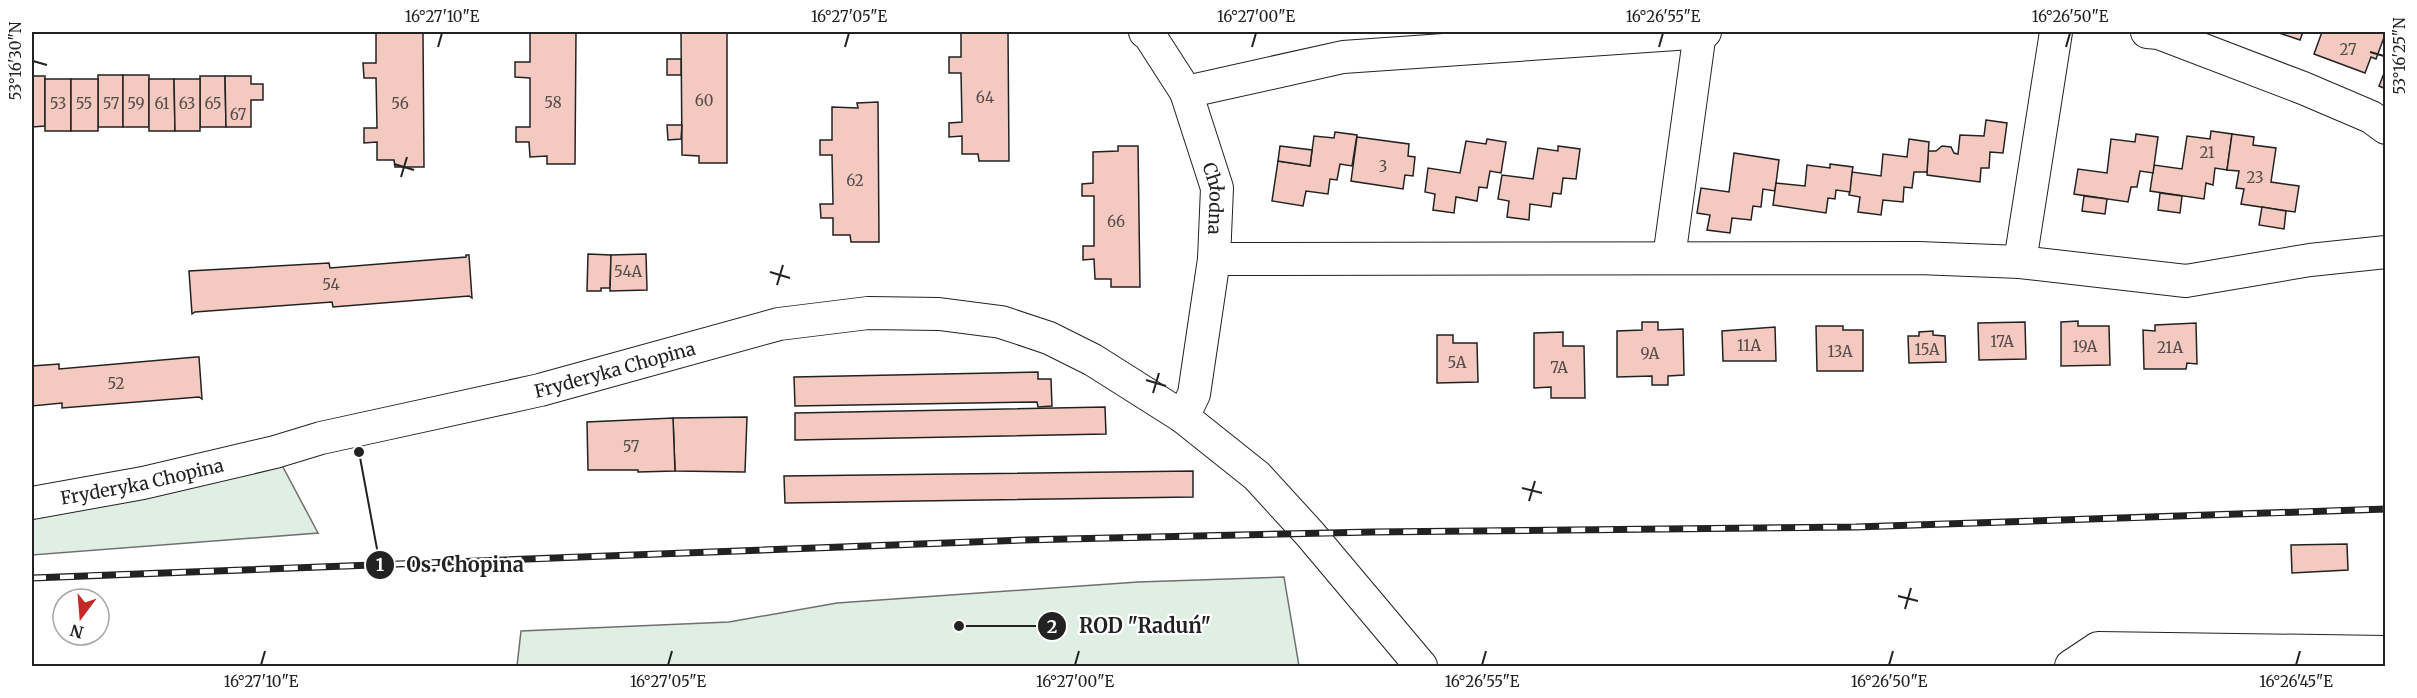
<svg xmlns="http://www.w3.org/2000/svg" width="2417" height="698" font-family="Merriweather,serif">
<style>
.green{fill:#e0efe3;stroke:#6f6f6f;stroke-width:1.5}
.building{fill:#f3c9c0;stroke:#222;stroke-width:1.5}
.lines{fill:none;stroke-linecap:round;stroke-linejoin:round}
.minor-casing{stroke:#222;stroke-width:34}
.minor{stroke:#fff;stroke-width:32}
.rail-casing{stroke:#222;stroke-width:7}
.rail{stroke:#fff;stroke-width:4.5;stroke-dasharray:14;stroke-linecap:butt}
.ticks{fill:none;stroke:#222;stroke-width:2}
.labels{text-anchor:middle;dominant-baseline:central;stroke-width:4.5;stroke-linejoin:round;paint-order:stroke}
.number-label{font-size:15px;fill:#564c4a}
.street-label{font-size:18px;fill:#222;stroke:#fff}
.leader{fill:none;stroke:#222;stroke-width:2}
.callout-dot{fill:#222;stroke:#fff;stroke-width:2}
.mark-label{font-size:18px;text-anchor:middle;font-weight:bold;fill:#fff}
.callout-label{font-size:20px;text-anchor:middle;font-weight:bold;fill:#222;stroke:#fff;stroke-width:4.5;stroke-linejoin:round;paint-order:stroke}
.neatline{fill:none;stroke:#222;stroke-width:2}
.ticks-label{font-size:15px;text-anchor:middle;fill:#222}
</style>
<rect width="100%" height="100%" fill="#fff"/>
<g class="green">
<path d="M275,452l43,81 -286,22v-57z"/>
<path d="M1284,577l15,89h-782l4,-35 208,-9 108,-19 301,-21z"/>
</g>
<g class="building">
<path d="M376,32h47l1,135h-29l-1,-7h-17v-18l-13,1v-15h13l-1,-50h-12l-1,-15h13z"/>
<path d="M530,32h46l-1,132h-28v-8l-17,1 -1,-15h-13v-15h14v-49l-15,-1v-15h15z"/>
<path d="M681,32h46v131h-28v-7l-17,-1z"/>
<path d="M961,32h47l1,129h-30l-1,-7h-16v-18l-13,1v-14l13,-1 -1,-49h-12v-16h12z"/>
<path d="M2276,32h27l-3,8z"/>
<path d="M2322,32h64l-10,27 -5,-2 -6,16 -51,-19z"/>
<rect x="667" y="59" width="14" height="16"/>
<path d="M2386,68v21l-7,-3z"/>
<rect x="98" y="75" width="25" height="52"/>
<rect x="123" y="75" width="26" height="52"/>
<path d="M32,76h13v50l-13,1z"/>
<path d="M200,76h25l1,51h-26z"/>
<path d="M225,76h26v8h12v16h-12v27h-25z"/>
<rect x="45" y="79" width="26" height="52"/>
<rect x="71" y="79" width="27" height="52"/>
<path d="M149,79h25l1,52h-26z"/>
<path d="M174,79h26v52h-25z"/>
<path d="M878,102l1,140h-28l-1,-7h-17v-17h-12l-1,-14h13l-1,-49h-12v-15h12v-33l26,1 -1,-5z"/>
<path d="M1986,120l21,3 -4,30 -13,-1 -1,16h-8l-1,14 -53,-7 1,-24h8l6,-5 9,1 3,6 4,1 2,-19 24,1z"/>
<path d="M667,125h15l-1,14 -13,1z"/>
<path d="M2211,131l21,3 -5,36 -12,-2 -2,17 -7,-2 -2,16 -54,-8 4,-26 28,4 5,-33 23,3z"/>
<path d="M1335,132l22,3 -5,31 -12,-2 -3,16 -7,-1 -2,15 -22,-3 -3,15 -31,-5 6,-40 32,5 4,-30 20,2z"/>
<path d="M2136,134l22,3 -5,36 -13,-2 -3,16h-6l-3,15 -54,-8 4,-25 29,4 4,-34 24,3z"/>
<path d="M2232,134l22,3 -1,8 23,3 -5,34 28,4 -4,26 -54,-8 3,-15 -8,-1 3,-17 -12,-1z"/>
<path d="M1357,137l52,7 -1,12 7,1 -2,19 -8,-1 -2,14 -52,-8z"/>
<path d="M1487,139l19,3 -5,31 -11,-2 -3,17 -8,-1 -2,14 -21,-4 -2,16 -21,-3 2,-16 -10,-2 3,-24 32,5 6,-32 20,3z"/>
<path d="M1909,139l20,3 -2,30h-13l-2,16 -8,-1 -1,15 -20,-2 -2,15 -23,-3 2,-15 -11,-2 3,-23 29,4 2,-22 24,3z"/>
<path d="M1118,146h20l2,141h-29v-8h-16l-1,-20 -11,1v-14h11v-50h-12v-12l11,-1v-31l25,-1z"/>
<path d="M1280,146l32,4 -2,16 -32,-5z"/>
<path d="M1558,146l22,3 -4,30 -13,-1 -2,16 -8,-1 -2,14 -21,-3 -1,16 -22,-3 2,-16 -11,-2 4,-24 31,4 5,-31 20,3z"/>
<path d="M1734,153l45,7 -4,31 -12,-2 -2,18 -8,-1 -2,14 -19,-2 -2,15 -23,-3 3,-15 -13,-2 4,-25 28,4z"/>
<path d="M1830,164l23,3 -1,5 -2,20 -14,-2 -1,9 -7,-1 -2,15 -53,-8 3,-22 29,3 2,-21 23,3z"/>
<path d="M2160,193l22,3 -2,17 -22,-3z"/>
<path d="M2084,196l23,3 -2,15 -23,-3z"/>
<path d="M2262,207l24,4 -2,18 -25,-4z"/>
<path d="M588,254l23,1 -1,33h-9v3h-14z"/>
<path d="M646,254l1,36 -37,1 1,-36z"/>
<path d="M466,255h3l3,43 -3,-2 -136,11 -1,-5 -137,10 -3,2 -3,-43 140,-8 1,5 136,-11z"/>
<path d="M2078,321v5h31l1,39 -49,1v-44z"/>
<path d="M1642,322h16v8l25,-1 1,46 -16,1v9h-16v-9l-35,1v-46l25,-1z"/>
<path d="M2025,322l1,37 -47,1 -1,-37z"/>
<path d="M2196,323l1,41 -10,-1 -1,6h-42l-1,-39 12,1v-6z"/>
<path d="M1816,326h27v4h20v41h-46z"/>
<path d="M1775,327l1,34h-53l-1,-30z"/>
<path d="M1933,331v4l12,1 1,26 -37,1 -1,-27h11v-4z"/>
<path d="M1563,332v14h21l1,52h-34v-11l-17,1v-55z"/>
<path d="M1437,335h16v8h24l1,39 -41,1z"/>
<path d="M196,357h3l3,42 -3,-2 -137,11v-5l-30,3v-40l27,-2v5z"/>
<path d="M1038,372v7h13l1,27 -14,1 -1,-5 -242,4 -1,-29z"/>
<path d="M1105,407l1,27 -311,6v-27z"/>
<path d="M747,417l-2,55 -70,-1 -2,-53z"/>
<path d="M673,418l2,53 -37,1v-2h-50l-1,-48z"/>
<path d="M1193,471v26l-408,6 -1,-27z"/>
<path d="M2347,544l1,26 -56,3 -1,-28z"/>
</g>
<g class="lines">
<g class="minor-casing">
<g id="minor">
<path id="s1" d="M1145,32l5,4 36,56 31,96 -3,71 -20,135 -11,23"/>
<path d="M2147,32l12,1 144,55 68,29 15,11"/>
<path d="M1186,92l157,-35 362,-25"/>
<path d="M1669,258l31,-226"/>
<path d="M1214,259l704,-1 102,4 166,19 124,-21 76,-8"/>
<path d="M2020,262l36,-230"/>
<path id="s2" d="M32,503l111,-20 132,-31 46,-14 219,-48 239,-66 89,-11 71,1 62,8 48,16 44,22 90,57 74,59 53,58 111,132"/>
<path d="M2071,666l27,-18 288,4"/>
</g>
</g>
<use href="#minor" class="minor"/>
<g class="rail-casing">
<path id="rail" d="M32,578l991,-38 349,-8 484,-5 530,-18"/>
</g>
<use href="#rail" class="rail"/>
</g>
<path class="ticks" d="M438,47l4,-14M845,47l4,-14M1252,47l4,-14M1659,47l4,-14M2066,47l4,-14M2370,52l14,4M33,61l14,4M394,164l20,6M401,177l6,-20M770,272l20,6M777,285l6,-20M1146,380l20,6M1153,393l6,-20M1522,488l20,5M1529,501l6,-20M1898,596l20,5M1905,609l6,-21M261,665l4,-14M668,665l4,-14M1075,665l4,-14M1482,665l4,-14M1889,665l4,-14M2296,665l4,-14"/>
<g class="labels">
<g class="number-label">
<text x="2348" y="49">27</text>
<text x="985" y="97">64</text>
<text x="704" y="100">60</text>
<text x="553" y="102">58</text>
<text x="58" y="103">53</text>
<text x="84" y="103">55</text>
<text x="111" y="103">57</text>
<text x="136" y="103">59</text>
<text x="162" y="103">61</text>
<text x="187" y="103">63</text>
<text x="213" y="103">65</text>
<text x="400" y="103">56</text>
<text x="238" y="114">67</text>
<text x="2207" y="152">21</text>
<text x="1383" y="166">3</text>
<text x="2255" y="177">23</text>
<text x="855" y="180">62</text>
<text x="1116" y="221">66</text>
<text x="628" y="271">54A</text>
<text x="331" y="284">54</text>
<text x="2002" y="341">17A</text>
<text x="1749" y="345">11A</text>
<text x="2085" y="346">19A</text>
<text x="2170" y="347">21A</text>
<text x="1927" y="349">15A</text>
<text x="1840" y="351">13A</text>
<text x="1650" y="353">9A</text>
<text x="1457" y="362">5A</text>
<text x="1559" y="367">7A</text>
<text x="116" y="383">52</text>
<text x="631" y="446">57</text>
</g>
<g class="street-label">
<text stroke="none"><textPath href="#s1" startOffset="184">Chłodna</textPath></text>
<text stroke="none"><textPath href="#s2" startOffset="598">Fryderyka Chopina</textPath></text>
<text stroke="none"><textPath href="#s2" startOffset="112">Fryderyka Chopina</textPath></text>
</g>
</g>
<path class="leader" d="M359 452L380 565M959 626L1052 626"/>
<g class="callout-dot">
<circle cx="359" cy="452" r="6"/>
<circle cx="959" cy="626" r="6"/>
<circle cx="380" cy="565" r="15"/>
<circle cx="1052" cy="626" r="15"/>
</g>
<g class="mark-label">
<text x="380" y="571">1</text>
<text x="1052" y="633">2</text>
</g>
<g class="callout-label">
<text x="465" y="572">Os. Chopina</text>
<text x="1145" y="633">ROD "Raduń"</text>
</g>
<rect width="2417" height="698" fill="none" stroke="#ffffff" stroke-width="66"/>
<g transform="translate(81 617) rotate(196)"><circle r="28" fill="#ffffff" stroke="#a7a7a7" stroke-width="1.5"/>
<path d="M0-4.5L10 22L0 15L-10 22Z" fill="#c62828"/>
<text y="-9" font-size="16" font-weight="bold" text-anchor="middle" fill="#222222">N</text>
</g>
<rect x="33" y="33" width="2351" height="632" class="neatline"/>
<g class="ticks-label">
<text x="442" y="22">16°27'10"E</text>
<text x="849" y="22">16°27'05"E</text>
<text x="1256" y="22">16°27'00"E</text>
<text x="1663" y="22">16°26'55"E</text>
<text x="2070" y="22">16°26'50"E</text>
<text transform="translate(2400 56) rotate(-90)" y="5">53°16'25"N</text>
<text transform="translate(16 61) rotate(-90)" y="5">53°16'30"N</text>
<text x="261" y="687">16°27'10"E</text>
<text x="668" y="687">16°27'05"E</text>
<text x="1075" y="687">16°27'00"E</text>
<text x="1482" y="687">16°26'55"E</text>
<text x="1889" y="687">16°26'50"E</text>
<text x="2296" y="687">16°26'45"E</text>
</g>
</svg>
